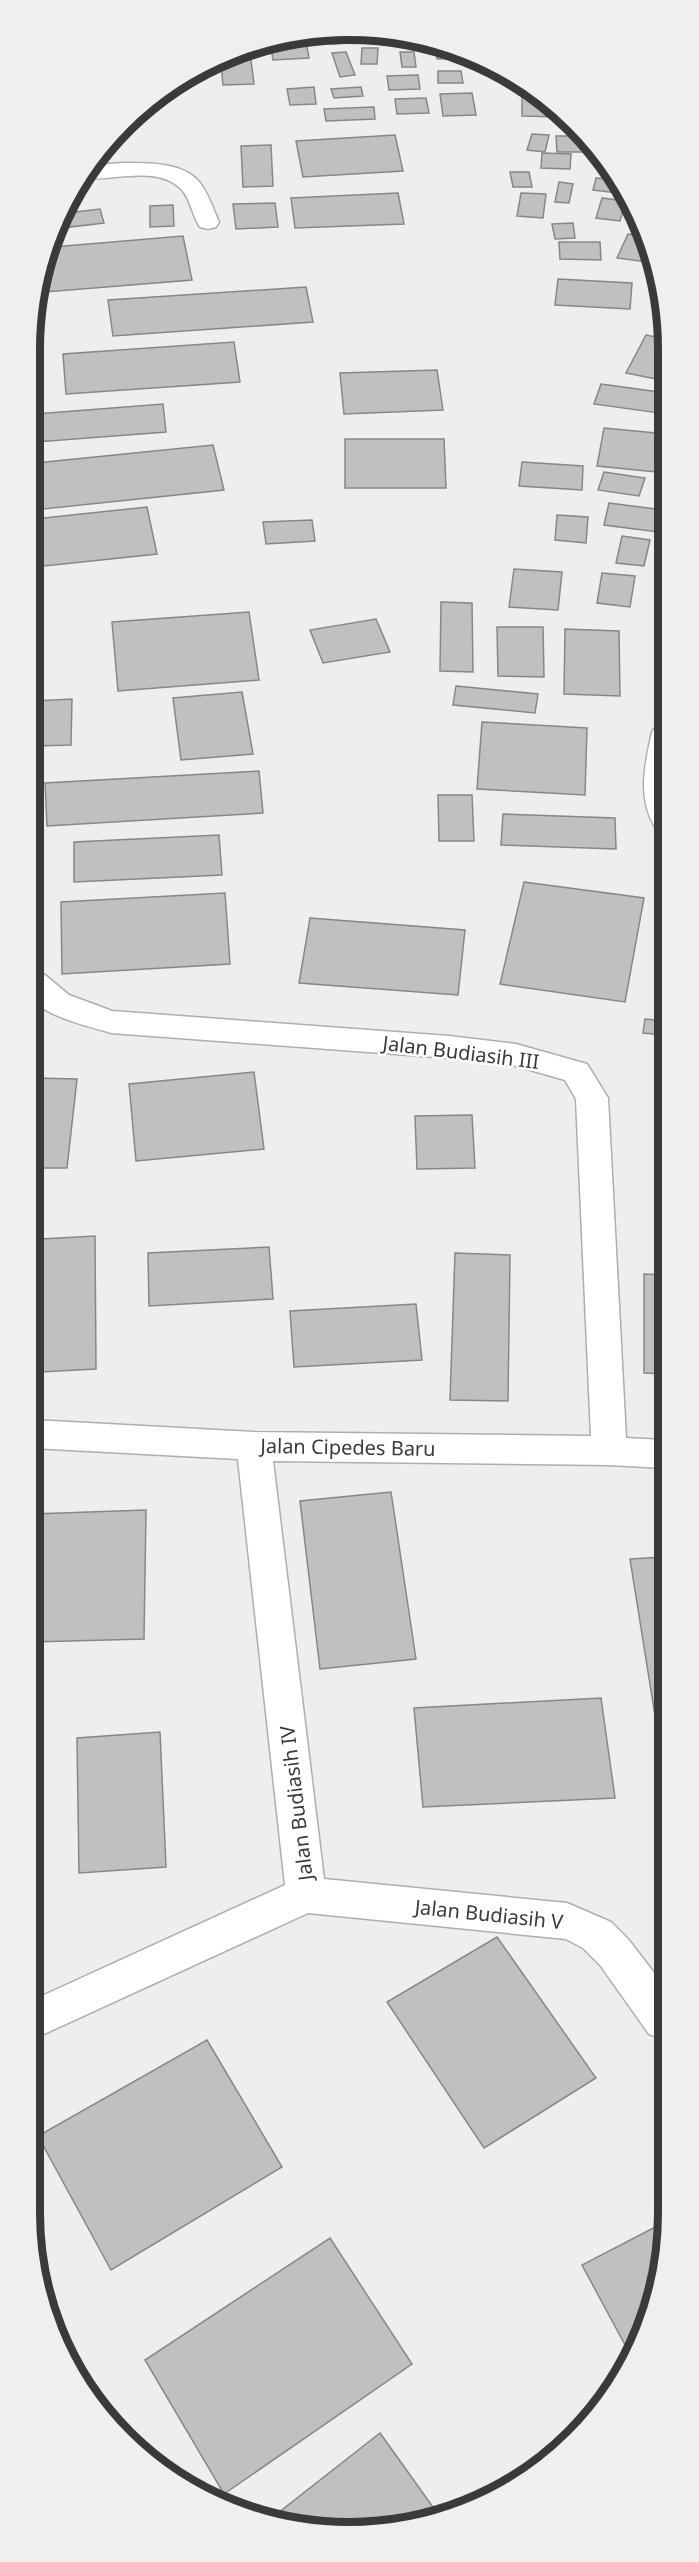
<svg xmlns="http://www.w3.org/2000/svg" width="699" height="2562" font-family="'Noto Sans',sans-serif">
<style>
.building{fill:#c0c0c2;stroke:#878789;stroke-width:1.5}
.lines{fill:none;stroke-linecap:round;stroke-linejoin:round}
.minor-casing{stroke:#aeaeb0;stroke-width:3}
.tertiary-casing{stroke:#aeaeb0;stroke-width:3}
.minor{fill:#fff;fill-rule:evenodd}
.tertiary{fill:#fff;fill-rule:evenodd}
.labels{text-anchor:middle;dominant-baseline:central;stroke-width:5;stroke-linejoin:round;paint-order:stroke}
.street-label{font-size:20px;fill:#3a3a3a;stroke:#fff}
.rim{fill:none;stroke:#3a3a3a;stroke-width:8}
</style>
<rect width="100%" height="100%" fill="#eeeeef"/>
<g class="building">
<path d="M305,36l4,22 -36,2 -3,-17 15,-6z"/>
<path d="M330,36h33l1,6 -33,2z"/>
<path d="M435,45l30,11 1,2 -29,1z"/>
<path d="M362,48h16l-1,16h-16z"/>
<path d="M250,52l4,32 -31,1 -2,-21z"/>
<path d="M346,52l9,23 -15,2 -8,-24z"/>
<path d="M400,52h14l2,15h-14z"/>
<path d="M438,71h23l2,12h-25z"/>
<path d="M418,75l2,14 -31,1 -2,-14z"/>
<path d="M314,87l2,17 -26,1 -3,-16z"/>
<path d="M361,87l2,9 -29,2 -3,-9z"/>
<path d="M472,93l4,22 -33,1 -3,-22z"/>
<path d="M522,97h19l15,12 1,8 -35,-1z"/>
<path d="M426,98l3,15 -32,1 -2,-15z"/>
<path d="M374,107l1,12 -49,2 -2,-12z"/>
<path d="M532,134l17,1 -4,17 -18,-2z"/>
<path d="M395,135l8,36 -100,6 -7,-36z"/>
<path d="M556,136h28l11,16h-38z"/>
<path d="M271,145l2,41 -30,1 -2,-41z"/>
<path d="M542,153l29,1 -1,15 -29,-1z"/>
<path d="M510,172h19l3,15h-19z"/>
<path d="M596,178l20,2 4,6 -2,7 -25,-3z"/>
<path d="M559,182l14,2 -4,19 -14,-1z"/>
<path d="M398,193l6,31 -109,4 -4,-30z"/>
<path d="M521,193l25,1 -3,24 -26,-2z"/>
<path d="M602,198l24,3 -6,20 -24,-3z"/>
<path d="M275,203l3,24 -42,2 -3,-25z"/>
<path d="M173,205l1,21 -24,1v-21z"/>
<path d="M100,209l4,14 -43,5 6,-15z"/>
<path d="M573,223l2,15 -20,1 -3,-15z"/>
<path d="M628,234l17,3 5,17 -3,8 -30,-4z"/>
<path d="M183,236l9,44 -147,12 -3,-20 11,-25z"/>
<path d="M559,242h41l1,18 -41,-1z"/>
<path d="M558,279l74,4 -2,26 -75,-4z"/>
<path d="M306,287l7,35 -200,14 -5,-36z"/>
<path d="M646,335l20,4v42l-40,-8z"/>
<path d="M234,342l6,40 -174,12 -3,-40z"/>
<path d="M437,370l6,40 -99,4 -4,-41z"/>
<path d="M601,384l65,9v21l-72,-10z"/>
<path d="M163,404l3,28 -130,10v-28z"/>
<path d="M604,428l62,6v39l-69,-7z"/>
<path d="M345,439h99l2,49h-101z"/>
<path d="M213,445l11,45 -181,19 -7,-46z"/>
<path d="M522,462l61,4 -1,24 -63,-4z"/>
<path d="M604,472l41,6 -6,18 -41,-6z"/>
<path d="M609,503l54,7 -5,22 -54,-7z"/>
<path d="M147,507l10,47 -122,13v-48z"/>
<path d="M557,515l31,2 -2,26 -31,-3z"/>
<path d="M312,520l3,21 -49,3 -3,-22z"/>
<path d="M622,536l28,4 -6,26 -28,-3z"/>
<path d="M514,569l48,3 -4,38 -49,-3z"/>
<path d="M602,573l33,3 -5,31 -33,-4z"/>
<path d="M441,602l31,1 1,69 -33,-1z"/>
<path d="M249,612l10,68 -141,11 -6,-69z"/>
<path d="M376,619l14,33 -67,11 -13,-33z"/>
<path d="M497,627h46l1,50 -46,-1z"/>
<path d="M565,629l54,2 1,65 -56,-2z"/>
<path d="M456,686l82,8 -3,19 -82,-8z"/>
<path d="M242,692l11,62 -72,6 -8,-62z"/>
<path d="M72,699l-1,46 -36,1v-45z"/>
<path d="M482,722l105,6 -2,67 -108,-6z"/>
<path d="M259,771l4,42 -216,13 -2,-43z"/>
<path d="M438,795h34l2,46h-35z"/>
<path d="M503,814l112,4 1,31 -115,-4z"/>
<path d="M219,835l3,40 -148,7v-40z"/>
<path d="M524,882l120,16 -19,104 -125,-18z"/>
<path d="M225,893l5,71 -168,10 -1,-72z"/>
<path d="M310,918l155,12 -7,65 -159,-12z"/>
<path d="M645,1019l20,2v14l-22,-2z"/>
<path d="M254,1072l10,77 -128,12 -7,-77z"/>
<path d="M34,1078l43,1 -10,89h-34z"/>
<path d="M472,1115l3,53 -58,1 -2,-53z"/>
<path d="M95,1236l1,133 -56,3 1,-133z"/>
<path d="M269,1247l4,52 -124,7 -1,-53z"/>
<path d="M455,1253l55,2 -2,146 -58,-1z"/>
<path d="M644,1274l21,1 -1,99 -20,-1z"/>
<path d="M416,1304l6,56 -128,7 -4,-56z"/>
<path d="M391,1492l25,167 -96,10 -20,-168z"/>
<path d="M146,1510l-2,129 -112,3v-128z"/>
<path d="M664,1557v215l-34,-213z"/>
<path d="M601,1698l14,100 -192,9 -9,-99z"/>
<path d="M160,1732l6,135 -87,6 -2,-135z"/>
<path d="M497,1937l99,141 -112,70 -97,-146z"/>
<path d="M207,2040l75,127 -171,103 -73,-134z"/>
<path d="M663,2223v51l-31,84 -50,-93z"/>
<path d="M330,2238l82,126 -188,130 -79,-134z"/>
<path d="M380,2433l60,84 -112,14 -55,-14z"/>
</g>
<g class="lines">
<g class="minor-casing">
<g id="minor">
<path d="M564,118h4l11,10h-15l-3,-5z"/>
<path d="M124,163c24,0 60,-1 76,20 9,12 13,26 19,39l-3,5 -8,2 -8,-2c-8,-11 -9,-28 -19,-38 -24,-25 -70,-7 -100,-11l10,-13z"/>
<path d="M34,972l11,3 24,20 43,16 337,25 67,8 71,20 21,34 18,340 38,2v28l-55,-3 -336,-4 51,418 243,24 44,19 17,17 27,35 8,12v53l-14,-5 -49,-69 -17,-17 -17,-9 -258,-26 -277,127v-39l254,-116 -47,-426 -206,-11 1,-28 221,12 337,4 -15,-337 -11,-19 -49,-14 -67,-8 -338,-25c-26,-8 -56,-14 -77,-31z"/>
</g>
</g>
<g class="tertiary-casing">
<path id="tertiary" d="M666,723l-1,107 -10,-3c-18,-30 -10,-63 -3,-95l4,-6z"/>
</g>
<use href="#minor" class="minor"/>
<use href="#tertiary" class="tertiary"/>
</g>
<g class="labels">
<g class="street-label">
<text transform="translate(461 1052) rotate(7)">Jalan Budiasih III</text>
<text transform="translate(348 1447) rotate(1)">Jalan Cipedes Baru</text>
<text transform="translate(296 1803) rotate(-97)">Jalan Budiasih IV</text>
<text transform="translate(489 1914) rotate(6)">Jalan Budiasih V</text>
</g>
</g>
<path d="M0 0H699V2562H0ZM349 40H349A309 309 0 0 1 658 349V2213A309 309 0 0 1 349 2522H349A309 309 0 0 1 40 2213V349A309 309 0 0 1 349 40Z" fill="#efefef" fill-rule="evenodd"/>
<path class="rim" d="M349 40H349A309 309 0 0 1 658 349V2213A309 309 0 0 1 349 2522H349A309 309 0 0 1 40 2213V349A309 309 0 0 1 349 40Z"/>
</svg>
